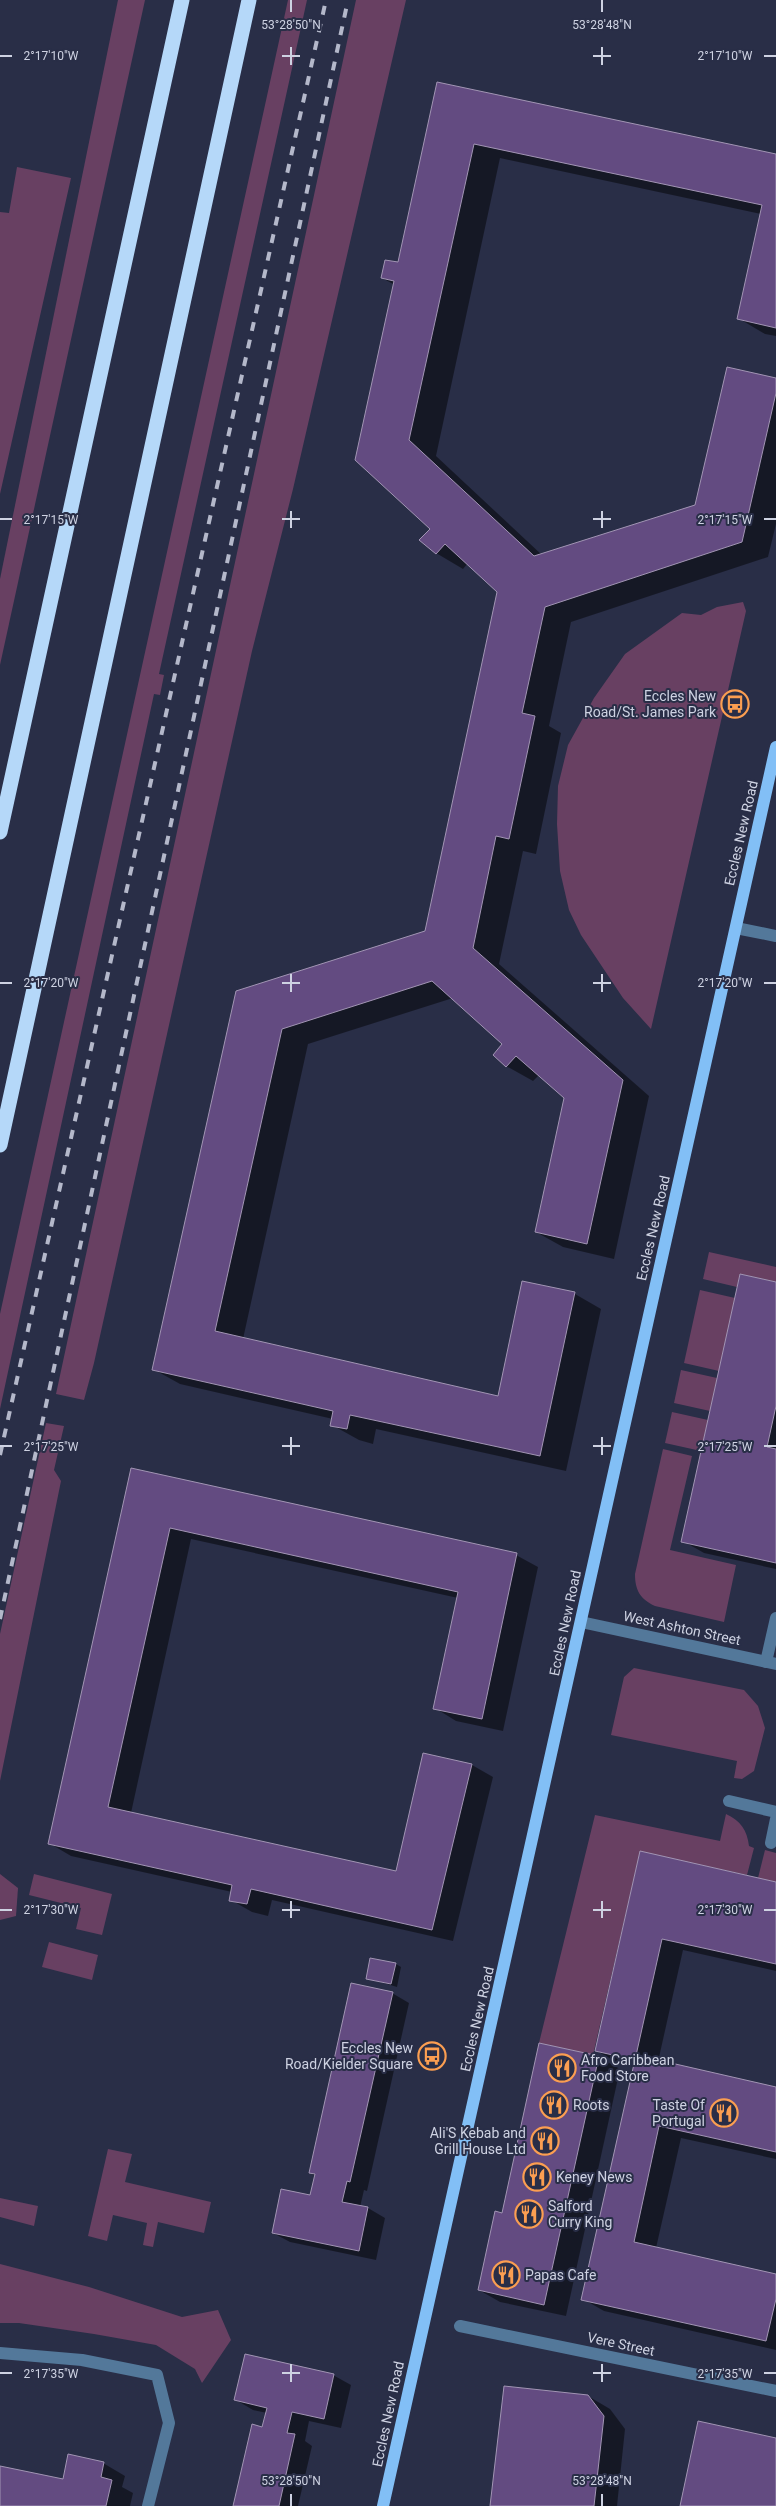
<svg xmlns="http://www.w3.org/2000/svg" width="776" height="2506" font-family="Roboto,sans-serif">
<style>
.green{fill:#684062}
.shadow{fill:#0007}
.building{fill:#634b81;stroke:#a295b4}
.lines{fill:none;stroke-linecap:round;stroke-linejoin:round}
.minor{stroke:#53789a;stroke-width:12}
.major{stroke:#82bff6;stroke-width:12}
.highway{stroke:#b5d8f9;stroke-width:15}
.rail{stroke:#b4b8ca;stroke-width:4;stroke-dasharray:9 9;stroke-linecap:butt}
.ticks{fill:none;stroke:#ced2e2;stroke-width:2}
.labels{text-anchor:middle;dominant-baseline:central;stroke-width:4;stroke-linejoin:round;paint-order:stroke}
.poi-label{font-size:14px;fill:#ced2e2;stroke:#292e47;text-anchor:start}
.street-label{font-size:14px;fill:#ced2e2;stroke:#292e47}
.ticks-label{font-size:12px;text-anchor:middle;fill:#ced2e2;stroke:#292e47;stroke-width:4;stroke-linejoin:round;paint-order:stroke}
</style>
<rect width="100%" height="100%" fill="#292e47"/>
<g class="green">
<path d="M118,0h27l-145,665v-86z"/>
<path d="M288,0h19l-148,674 5,1 -4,20 -6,-1 -154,715v-95z"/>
<path d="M356,0h50l-113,489 -41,162 -158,712 -10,37 -28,-6z"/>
<path d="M17,167l54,11 -71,316v-282l9,1z"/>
<path d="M743,602l3,9 -95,418 -28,-31 -42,-63 -12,-25 -9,-39 -3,-47 1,-38 10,-41 26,-47 31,-44 57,-41 19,2 16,-8z"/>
<path d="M709,1252l67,15v15l-36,-8 -3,13 -34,-8z"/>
<path d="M700,1290l35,8 -16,73 -35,-8z"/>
<path d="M681,1370l36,8 -7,33 -36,-8z"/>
<path d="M672,1412l36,8 -7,31 -36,-8z"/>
<path d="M46,1423l18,3 -10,44 7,11 -61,300v-147z"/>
<path d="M663,1449l29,7 -22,94 66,15 -12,57 -69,-16c-15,-7 -20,-16 -20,-32z"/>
<path d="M634,1668l110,22 14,16 7,22 -11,43 -12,8 -8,-1 3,-17 -126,-26 13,-58z"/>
<path d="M726,1814c15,7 21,16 23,32l5,2 -7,27 -107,-23 -47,203 -54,-12 56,-228 125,26z"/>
<path d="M765,1850l11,3v29l-18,-4z"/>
<path d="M0,1874l18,14 -2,28 -16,4z"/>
<path d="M34,1874l78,20 -10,41 -26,-6 5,-21 -52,-13z"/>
<path d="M49,1942l49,13 -6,25 -50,-13z"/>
<path d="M108,2149l24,5 -7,28 86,20 -7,31 -46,-11 -5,25 -10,-2 4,-22 -34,-8 -6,26 -19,-5z"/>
<path d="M0,2198l38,8 -4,20 -34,-9z"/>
<path d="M0,2264l89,23 93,30 36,-7 13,30 -29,43 -7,-14 -39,-24 -62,-11 -75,-11h-19z"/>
</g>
<g class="shadow">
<path d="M438,84l338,72v180l-11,-2 -27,-16 23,-104 -261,-56 -64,298 106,99 154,-49 80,-126v144l-8,33 -197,65 -22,104 12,7 -25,121 -13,-3 -24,113 150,132 -35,163 -51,-12 -27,-15 29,-134 -26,-23 -6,6 -27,-15 -2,-22 -51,-46 -145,46 -65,295 256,59 76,-104 26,15 -35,162 -190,-42 -3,15 -14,-4 -27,-15 1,-6 -153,-35 -27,-15 84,-377 189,-60 72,-340 -30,-29 -5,6 -27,-16 -5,-24 -75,-70 39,-174 -13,-7 17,-14z"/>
<path d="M776,1283v286l-72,-16 -21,-12z"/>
<path d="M132,1469l384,86 22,12 -35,164 -47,-10 -21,-13 23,-110 -267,-59 -60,274 266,60 75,-108 21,12 -40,164 -181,-41 -4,16 -16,-4 -21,-12 1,-8 -161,-36 -22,-13z"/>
<path d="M641,1853l135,30v88l-93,-21 -25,112 118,26v71l-95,-21 -25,110 120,27v75l-172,-39 -21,-12 52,-232 -17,-4 -21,-12z"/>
<path d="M396,1964l5,3 -4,20 -30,-9z"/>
<path d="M392,1993l17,10 -42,188 -3,-1 -4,17 8,1 17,10 -9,42 -86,-18 -17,-9 38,-36 5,-21 -6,-3z"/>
<path d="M599,2057l21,12 -54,247 -66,-14 -21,-12 24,-76z"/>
<path d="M333,2375l18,10 -10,43 -32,-7 -4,20 7,5 -14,60h-64l33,-93 -14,-3 -17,-10z"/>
<path d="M588,2396l22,13 15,20 -8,77h-126z"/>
<path d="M103,2463l22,13 -3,11 11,6 -3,13h-130v-39l64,14z"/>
</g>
<g class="building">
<path d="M437,82l339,72v174l-39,-9 25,-114 -288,-61 -65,296 125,116 161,-51 32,-138 49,11v15l-34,149 -197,65 -23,106 13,3 -26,123 -13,-3 -23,112 150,132 -36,164 -52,-12 29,-134 -48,-42 -10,11 -13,-12 9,-11 -70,-63 -150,48 -67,302 283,65 24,-115 53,11 -35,164 -190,-41 -3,14 -17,-3 3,-15 -181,-41 84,-379 189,-60 72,-339 -52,-48 -9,10 -17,-14 11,-11 -75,-69 39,-179 -13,-3 4,-18 13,2z"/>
<path d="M740,1274l36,8v124l-9,41 9,2v114l-95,-21z"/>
<path d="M131,1468l386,85 -35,166 -49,-10 25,-117 -288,-64 -62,279 288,64 27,-118 49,11 -40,166 -181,-41 -4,15 -18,-3 3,-16 -184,-41z"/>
<path d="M640,1851l136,31v82l-114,-25 -27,121 -40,-9z"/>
<path d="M370,1958l26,5 -5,21 -25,-5z"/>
<path d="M351,1983l42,9 -43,190 -3,-1 -5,21 26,5 -9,44 -87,-18 9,-44 29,6 5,-21 -6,-1z"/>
<path d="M539,2043l60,13 -55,249 -66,-15 17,-79 7,2z"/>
<path d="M636,2055l140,32v65l-117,-26 -25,116 142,32v25l-10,42 -185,-41z"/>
<path d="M245,2354l89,20 -10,45 -32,-7 -5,21 8,1 -16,72h-46l19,-82 10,3 5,-19 -33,-8z"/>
<path d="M504,2386l84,9 16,21 -10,90h-104z"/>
<path d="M698,2421l78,17v68h-96z"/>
<path d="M68,2454l36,8 -3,15 11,3 -6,26h-106v-40l63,13z"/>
</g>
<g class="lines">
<g class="minor">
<path d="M736,928l40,8"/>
<path d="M581,1622l195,42"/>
<path d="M766,1662l10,-44"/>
<path d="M729,1801l47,11"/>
<path d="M771,1843l5,-24"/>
<path d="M460,2326l316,65"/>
<path d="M0,2353l82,7 75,15 12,48 -21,83"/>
</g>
<path class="major" d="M383,2506l393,-1759"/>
<g class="highway">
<path d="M0,832l182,-832"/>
<path d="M0,1145l249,-1145"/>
</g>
<g class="rail">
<path d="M0,1455l326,-1455"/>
<path d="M0,1619l348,-1619"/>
</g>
</g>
<path class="ticks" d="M291,0v12M602,0v12M291,47v18M602,47v18M0,56h12M282,56h18M593,56h18M764,56h12M291,511v17M602,511v17M0,519h12M282,519h18M593,519h18M764,519h12M291,974v18M602,974v18M0,983h12M282,983h18M593,983h18M764,983h12M291,1437v18M602,1437v18M0,1446h12M282,1446h18M593,1446h18M764,1446h12M291,1901v17M602,1901v17M0,1910h12M282,1910h18M593,1910h18M764,1910h12M291,2364v18M602,2364v18M0,2373h12M282,2373h18M593,2373h18M764,2373h12M291,2494v12M602,2494v12"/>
<defs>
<g id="bus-ring" transform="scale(1.4375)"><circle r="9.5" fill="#292e47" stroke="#fb9e51" stroke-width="1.5"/><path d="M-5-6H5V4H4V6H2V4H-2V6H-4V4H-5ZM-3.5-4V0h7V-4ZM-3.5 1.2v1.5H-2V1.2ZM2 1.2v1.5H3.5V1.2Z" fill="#fb9e51"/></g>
<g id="restaurant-ring" transform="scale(1.4375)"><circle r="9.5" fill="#292e47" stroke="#fb9e51" stroke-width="1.5"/><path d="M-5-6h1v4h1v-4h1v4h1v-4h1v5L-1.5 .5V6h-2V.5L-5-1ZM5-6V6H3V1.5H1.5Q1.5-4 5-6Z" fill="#fb9e51"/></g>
</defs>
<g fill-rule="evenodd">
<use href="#bus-ring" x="735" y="704"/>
<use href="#bus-ring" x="432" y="2056"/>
<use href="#restaurant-ring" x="562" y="2068"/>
<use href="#restaurant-ring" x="554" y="2105"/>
<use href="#restaurant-ring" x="724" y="2113"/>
<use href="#restaurant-ring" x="545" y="2141"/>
<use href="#restaurant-ring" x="537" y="2177"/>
<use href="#restaurant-ring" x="529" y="2214"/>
<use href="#restaurant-ring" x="506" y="2275"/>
</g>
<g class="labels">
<g class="poi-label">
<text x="716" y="696" text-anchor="end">Eccles New<tspan x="716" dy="16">Road/St. James Park</tspan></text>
<text x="413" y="2048" text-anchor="end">Eccles New<tspan x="413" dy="16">Road/Kielder Square</tspan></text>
<text x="581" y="2060">Afro Caribbean<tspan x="581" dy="16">Food Store</tspan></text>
<text x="573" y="2105">Roots</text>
<text x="705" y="2105" text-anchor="end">Taste Of<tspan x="705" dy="16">Portugal</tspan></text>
<text x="526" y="2133" text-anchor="end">Ali'S Kebab and<tspan x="526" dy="16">Grill House Ltd</tspan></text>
<text x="556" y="2177">Keney News</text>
<text x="548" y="2206">Salford<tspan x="548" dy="16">Curry King</tspan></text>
<text x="525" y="2275">Papas Cafe</text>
</g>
<g class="street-label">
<text transform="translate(741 833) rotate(-77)">Eccles New Road</text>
<text transform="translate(653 1228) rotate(-77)">Eccles New Road</text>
<text transform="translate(565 1623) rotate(-78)">Eccles New Road</text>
<text transform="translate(682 1628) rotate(12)">West Ashton Street</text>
<text transform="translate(477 2019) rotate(-77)">Eccles New Road</text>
<text transform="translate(621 2344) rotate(12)">Vere Street</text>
<text transform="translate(388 2414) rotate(-78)">Eccles New Road</text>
</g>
</g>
<g class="ticks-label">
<text x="291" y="29">53°28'50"N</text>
<text x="602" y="29">53°28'48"N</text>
<text x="725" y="60">2°17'10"W</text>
<text x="51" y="60">2°17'10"W</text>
<text x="725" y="524">2°17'15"W</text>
<text x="51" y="524">2°17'15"W</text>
<text x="725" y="987">2°17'20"W</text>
<text x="51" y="987">2°17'20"W</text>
<text x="725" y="1451">2°17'25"W</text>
<text x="51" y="1451">2°17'25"W</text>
<text x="725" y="1914">2°17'30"W</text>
<text x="51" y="1914">2°17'30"W</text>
<text x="725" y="2378">2°17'35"W</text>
<text x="51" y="2378">2°17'35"W</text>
<text x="291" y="2485">53°28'50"N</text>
<text x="602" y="2485">53°28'48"N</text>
</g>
</svg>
